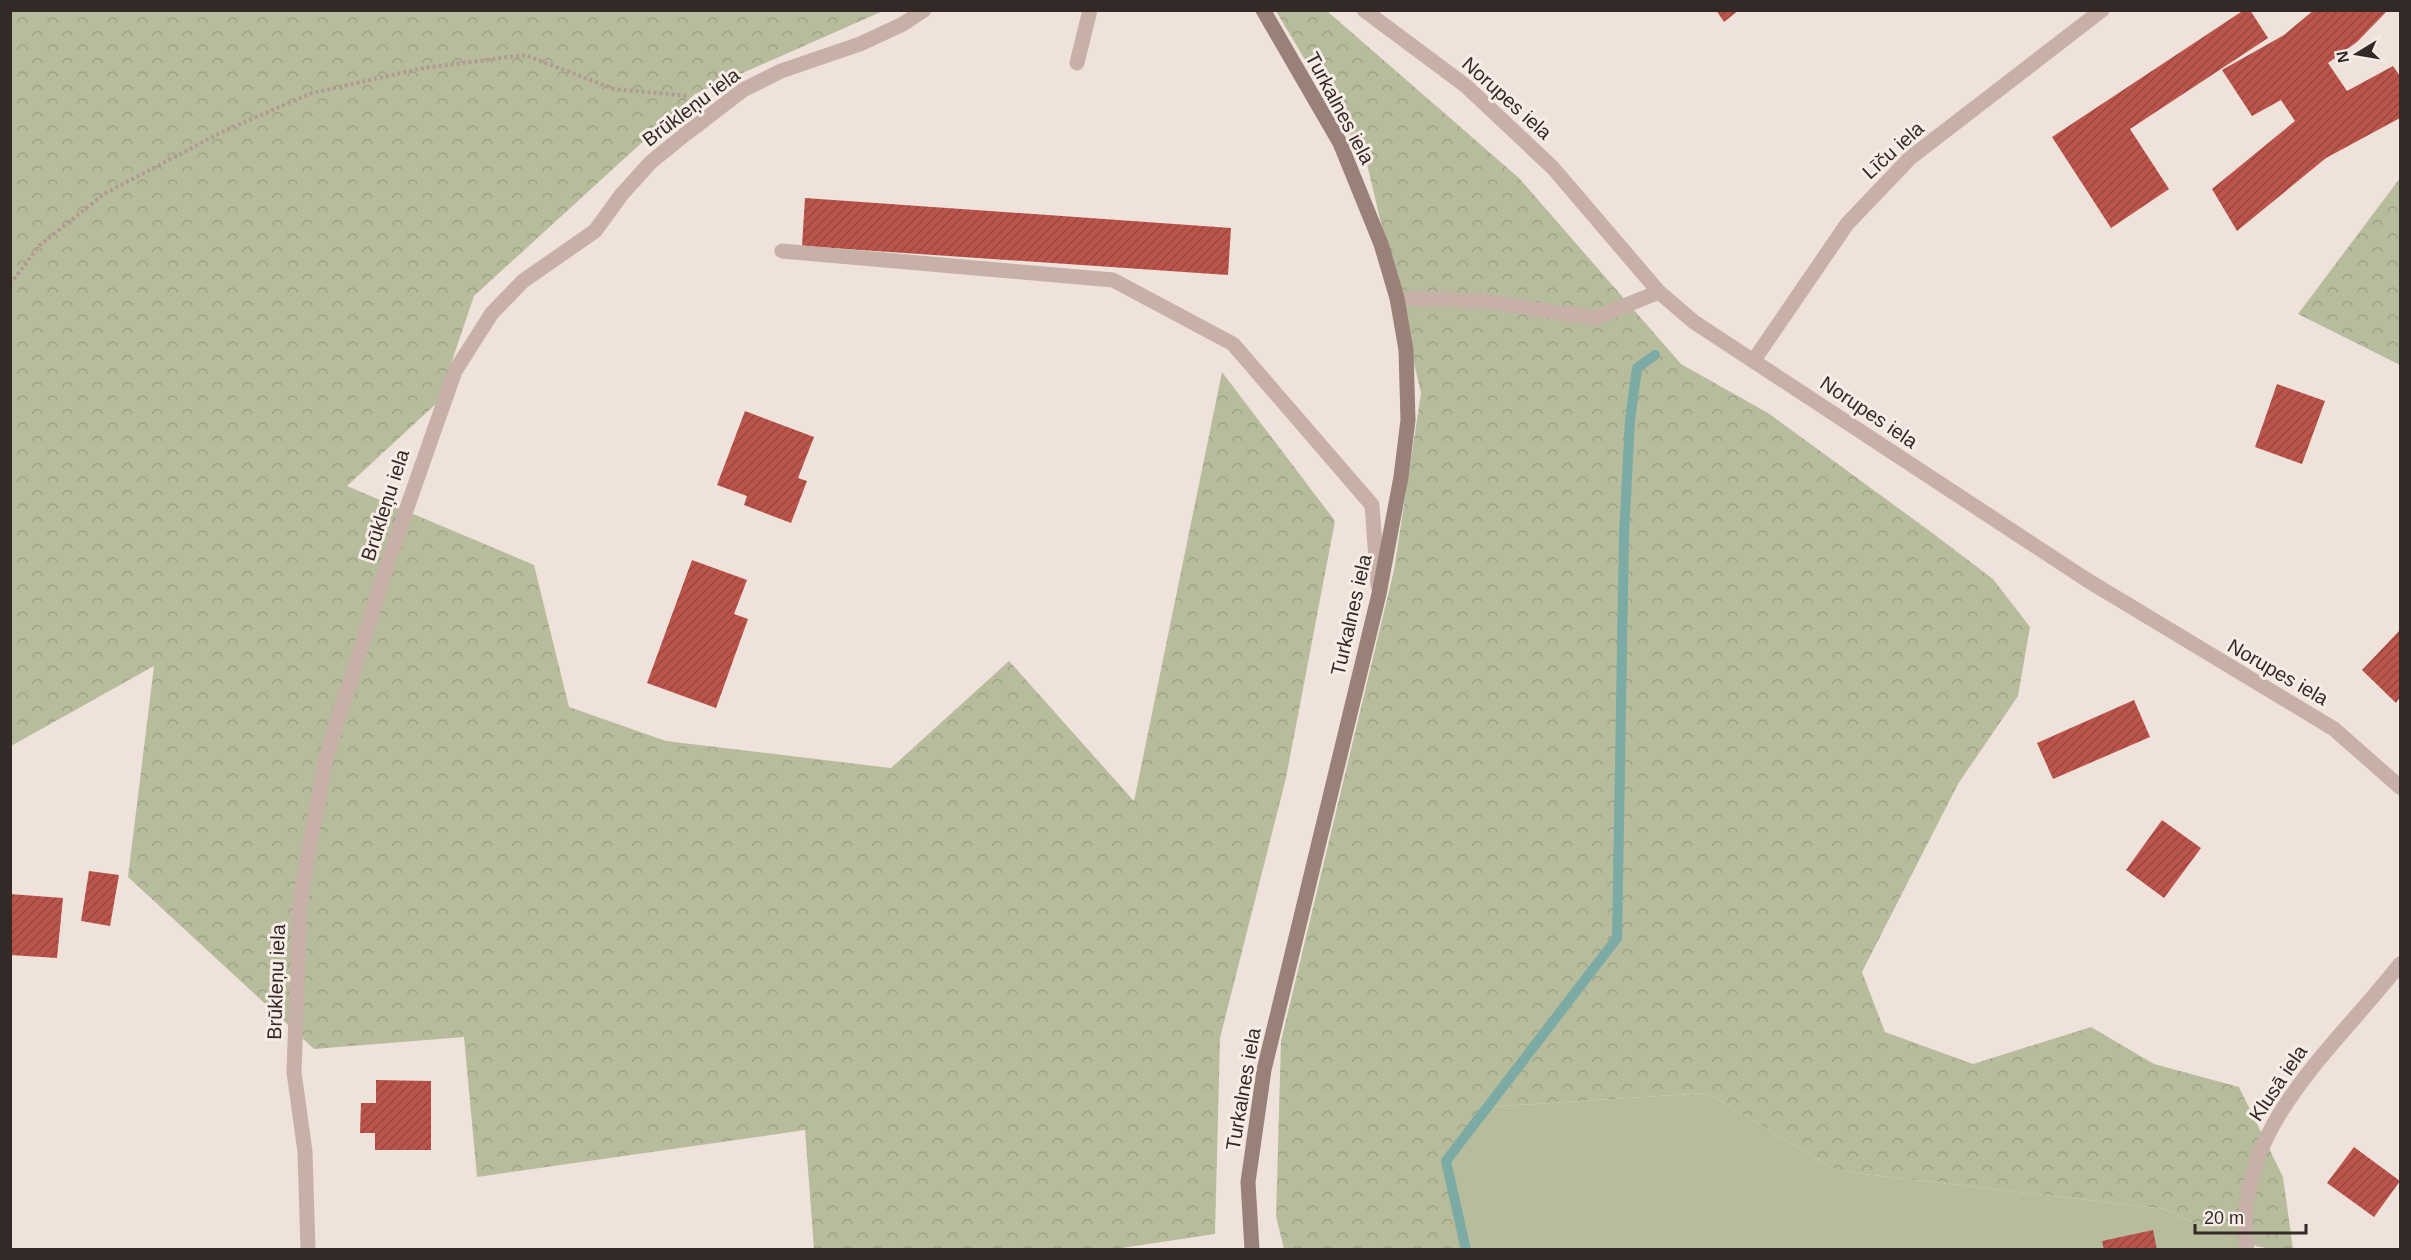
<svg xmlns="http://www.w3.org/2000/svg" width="2411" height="1260" font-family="Helvetica,sans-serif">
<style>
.green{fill:#b7bd9c}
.forest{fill:url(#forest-crowns)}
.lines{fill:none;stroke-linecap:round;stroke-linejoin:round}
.stream{stroke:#7caaa4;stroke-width:10}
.building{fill:url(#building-hatch)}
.path{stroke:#b29a92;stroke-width:4;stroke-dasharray:3 3;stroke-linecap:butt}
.lane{stroke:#c6b0a8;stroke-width:15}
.street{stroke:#c6b0a8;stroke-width:15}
.secondary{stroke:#998079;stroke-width:15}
.labels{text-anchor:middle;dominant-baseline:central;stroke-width:6;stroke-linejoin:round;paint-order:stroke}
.street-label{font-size:20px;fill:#332927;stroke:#f7ede6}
</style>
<defs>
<pattern id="forest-crowns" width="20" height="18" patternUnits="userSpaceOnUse" patternTransform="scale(1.5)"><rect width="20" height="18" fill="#b7bd9c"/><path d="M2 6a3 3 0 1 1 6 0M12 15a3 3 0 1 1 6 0" fill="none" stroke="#9ea286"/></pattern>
<pattern id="building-hatch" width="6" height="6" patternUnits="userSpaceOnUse" patternTransform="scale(1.5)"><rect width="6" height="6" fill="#bb554c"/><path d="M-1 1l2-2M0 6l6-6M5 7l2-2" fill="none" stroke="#99463f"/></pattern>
</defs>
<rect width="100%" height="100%" fill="#efe2da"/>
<path class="green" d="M1707,1093l131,78 327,38 61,30 20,2 1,8h-781l-20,-88 43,-54z"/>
<g class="forest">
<path d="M11,11h872l-188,83 -221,202 -36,106 -91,84 187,79 35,142 97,34 225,27 118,-107 125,140 88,-429 113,149 -49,257 -66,260 -5,196 -100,15h-301l-9,-119 -328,47 -13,-140 -150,12 -186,-172 26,-211 -143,80z"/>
<path d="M1276,11h51l192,167 162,186 87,49 163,119 62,47 37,48 -12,69 -60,88 -96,188 23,60 88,32 118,-37 63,37 85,23 44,90 10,72h-23l-44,-10 -61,-30 -327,-38 -131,-78 -218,14 -43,54 20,88h-182l-8,-33 5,-175 113,-471 27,-177 -54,-229z"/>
<path d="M2400,178v187l-102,-51z"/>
</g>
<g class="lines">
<path class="stream" d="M1466,1250l-20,-89 171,-223 7,-403 6,-115 7,-52 18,-13"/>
</g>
<g class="building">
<path d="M1716,10h23l-15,12z"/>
<path d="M2244,10h6l18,28 -138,91 39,60 -58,39 -59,-91z"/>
<path d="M2314,10h74l-31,32 -29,21 19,28 46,-25 7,10v42l-74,40 -89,73 -25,-42 83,-68 -14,-21 -29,16 -30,-46 62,-35z"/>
<path d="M805,198l426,30 -3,47 -426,-29z"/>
<path d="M2277,384l48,17 -23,63 -47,-17z"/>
<path d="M745,411l69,26 -16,41 9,3 -16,42 -47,-18 3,-9 -30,-11z"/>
<path d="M692,560l55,20 -13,34 14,5 -32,89 -69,-25z"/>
<path d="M2400,630v67l-4,6 -34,-33z"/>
<path d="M2134,700l16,37 -97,42 -16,-36z"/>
<path d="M2162,820l39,28 -37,50 -38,-28z"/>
<path d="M89,871l30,4 -9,51 -29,-5z"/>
<path d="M10,894l53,4 -6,60 -47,-3z"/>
<path d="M376,1080l55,1v69h-56v-17h-15l1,-30h15z"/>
<path d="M2354,1147l46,34 -26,36 -47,-34z"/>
<path d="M2153,1230l4,20h-53l-2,-9z"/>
</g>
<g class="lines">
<path class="path" d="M10,284l30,-39 64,-51 120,-63 88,-38 111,-25 102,-13 89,34 75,7"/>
<g class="lane">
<path d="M1077,63l13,-53"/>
<path d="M782,251l331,29 120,64 139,161 6,81"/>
</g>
<g class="street">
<path d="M1364,10l102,76 87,82 106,124 35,30 393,258 247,149 66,58"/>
<path d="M1397,298l86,3 111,17 65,-26"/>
<path d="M1754,360l93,-136 63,-66 192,-148"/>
<path d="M308,1250l-3,-98 -11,-80 6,-172 26,-143 63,-198 66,-188 37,-58 31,-32 72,-50 27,-37 29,-32 32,-26 60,-46 38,-19 79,-27 43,-20 21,-14"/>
<path d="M2247,1250c-17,-119 88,-202 153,-286"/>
</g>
<path class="secondary" d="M1252,1250l-4,-68 16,-112 115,-476 22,-117 7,-57 -2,-70 -9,-52 -16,-54 -41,-101 -77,-133"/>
</g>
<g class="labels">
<g class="street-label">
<text transform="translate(1507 98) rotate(42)">Norupes iela</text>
<text transform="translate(691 107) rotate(-37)">Brūkleņu iela</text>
<text transform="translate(1340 108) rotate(62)">Turkalnes iela</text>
<text transform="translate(1893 150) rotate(-42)">Līču iela</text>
<text transform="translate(1869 412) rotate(34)">Norupes iela</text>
<text transform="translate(385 505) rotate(-72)">Brūkleņu iela</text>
<text transform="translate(1351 615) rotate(-77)">Turkalnes iela</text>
<text transform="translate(2278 672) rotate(30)">Norupes iela</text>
<text transform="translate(276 982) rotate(-88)">Brūkleņu iela</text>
<text transform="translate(2278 1083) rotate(-56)">Klusā iela</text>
<text transform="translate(1243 1089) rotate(-80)">Turkalnes iela</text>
</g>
</g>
<rect width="2411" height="1260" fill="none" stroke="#332927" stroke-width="24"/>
<g transform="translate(2357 54) rotate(259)" stroke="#f7ede6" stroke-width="4.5" paint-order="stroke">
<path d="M0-4.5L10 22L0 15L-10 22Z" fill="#332927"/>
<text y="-9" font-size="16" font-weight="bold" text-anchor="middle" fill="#332927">N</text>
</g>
<path d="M2195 1224v9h111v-9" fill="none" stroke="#332927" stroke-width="3"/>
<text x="2204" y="1224" font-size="18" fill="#332927" stroke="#f7ede6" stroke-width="4.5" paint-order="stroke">20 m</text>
</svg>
